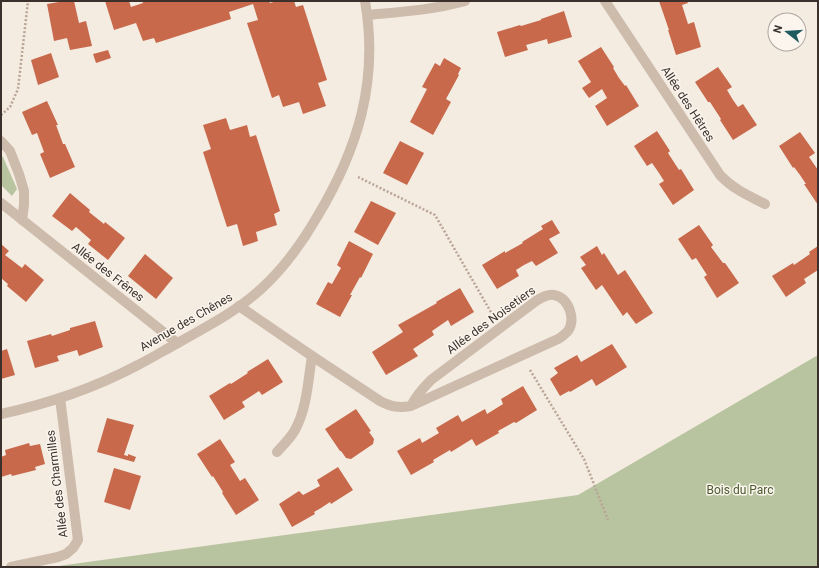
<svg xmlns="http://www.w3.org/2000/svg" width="819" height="568" font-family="Roboto,sans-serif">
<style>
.green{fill:#b8c4a0}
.building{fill:#c8694b}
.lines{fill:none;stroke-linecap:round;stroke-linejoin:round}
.path{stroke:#b9a596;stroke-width:2.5;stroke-dasharray:2 2;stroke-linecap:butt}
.minor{stroke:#cdbbac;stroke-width:10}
.labels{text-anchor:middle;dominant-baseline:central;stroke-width:3;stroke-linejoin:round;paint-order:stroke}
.street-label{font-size:12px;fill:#3b302b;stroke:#fbf5ee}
.park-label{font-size:12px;fill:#4a5a2e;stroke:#fbf5ee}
</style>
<rect width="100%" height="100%" fill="#f4ebe1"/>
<g class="green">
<path d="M1,156l2,1 14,32 -5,7 -11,-11z"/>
<path d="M818,355v212h-767l527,-72z"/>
</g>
<g class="building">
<path d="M65,1h9l5,22 7,-2 6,25 -22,4 -3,-12 -13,3 -7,-37z"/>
<path d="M105,1h24l2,6 12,-4 -1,-2h127l1,2 7,-2h17l2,6 7,-2 24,75 -9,3 8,23 -23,8 -4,-12 -16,5 -4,-12 -7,3 -25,-75 11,-3 -5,-16 -24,8 2,7 -75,24 -2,-5 -11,3 -7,-18 -22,7z"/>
<path d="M659,1h28l1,2 -6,2 6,19 6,-2 7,25 -25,8 -8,-25h1z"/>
<path d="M564,11l8,26 -24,7 -1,-5 -21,6 2,5 -23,7 -8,-25 23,-7 1,1 20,-6v-1z"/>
<path d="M601,47l13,20 -1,1 6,10 6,8 1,-1 13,21 -32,20 -12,-20 12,-8 -5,-9 -13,9 -7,-10 9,-6 -13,-21z"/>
<path d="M108,50l3,8 -15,5 -3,-9z"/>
<path d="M51,53l8,24 -21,8 -7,-25z"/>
<path d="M444,58l17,10 -3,6 1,1 -13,24 5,3 -18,33 -23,-13 17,-33 -5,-2 13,-24 5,3z"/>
<path d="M718,67l14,20 -5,3 6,10 5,7 5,-3 14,21 -24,15 -13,-20 1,-1 -11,-17h-2l-13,-20z"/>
<path d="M47,101l11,24h-2l7,19h2l10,23 -25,11 -10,-24 4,-2 -7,-19 -5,2 -10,-23z"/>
<path d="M226,118l4,12 17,-5 3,12 6,-2 24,76 -6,3 3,11 -21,7 2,9 -15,5 -6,-22 -10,3 -24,-75 8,-3 -8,-24z"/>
<path d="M657,131l13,20 -2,2 11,17 2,-1 13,21 -21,15 -14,-21 5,-3 -5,-8 -7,-10 -5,3 -13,-20z"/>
<path d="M800,132l15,21 -6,4 9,13v35l-14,-21h2l-6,-9 -6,-8 -1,1 -14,-22z"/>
<path d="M400,141l24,12 -17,32 -24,-12z"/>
<path d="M70,193l20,17 -1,2 15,12 1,-2 20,16 -17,22 -20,-16 3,-4 -15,-13 -4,4 -20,-15z"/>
<path d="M371,201l25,12 -18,32 -24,-13z"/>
<path d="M552,220l8,13 -11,6 9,14 -22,13 -4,-5 -8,4 -8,5 3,6 -22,13 -15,-24 23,-14v2l18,-10 -1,-1 21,-13 -2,-3z"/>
<path d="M699,225l14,20 -2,2 12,16h2l14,20 -22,15 -13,-21 3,-2 -11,-17 -4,2 -14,-21z"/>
<path d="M349,241l24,13 -12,24 -1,-1 -10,18h2l-12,22 -24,-13 12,-22 4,2 9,-16 -4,-3z"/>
<path d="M1,244l8,7 -4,4 17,13 3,-4 19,16 -18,22 -19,-16 1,-2 -7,-6z"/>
<path d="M597,246l5,9 2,-2 14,22 7,-5 28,43 -17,11 -9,-12 -4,4 -21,-31 -6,5 -15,-22 5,-3 -6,-8z"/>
<path d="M818,246v24l-14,9 2,4 -20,14 -14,-21 21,-13 1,2 16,-11 -1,-2z"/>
<path d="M145,254l28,24 -17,21 -28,-23z"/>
<path d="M460,288l14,24 -23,14 -3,-6 -16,11 2,4 -21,14 5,7 -32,19 -14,-23 31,-20 -5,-7 39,-22 -1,-1z"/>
<path d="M95,321l8,26 -24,9 -2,-6 -20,6 2,5 -24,7 -8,-27 24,-7 1,2 18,-6v-2z"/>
<path d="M612,344l15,23 -31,19 -4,-7 -22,13 -1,-1 -9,5 -10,-17 8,-6 -4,-5 23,-13 4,7z"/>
<path d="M7,349l8,26 -14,4v-28z"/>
<path d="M268,359l15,23 -21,13 -3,-4 -17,11 3,5 -21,13 -15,-24 21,-13 1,1 17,-11 -1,-1z"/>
<path d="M523,386l14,24 -21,13 -2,-1 -7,4 -9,5 1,2 -23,13 -4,-7 -21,13 -1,-2 -17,10 1,2 -23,13 -14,-24 23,-13 2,5 17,-10 -3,-5 22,-13 4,7 23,-13 2,5 16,-10 -2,-5z"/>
<path d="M356,409l15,22 -2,1 5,7 -1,5 -22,15 -5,-1 -5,-7h-1l-15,-22z"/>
<path d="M107,418l27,7 -10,30 4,1v-2l8,3 -2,5 -37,-10z"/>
<path d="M220,439l15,23 -5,3 10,16 5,-3 14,22 -23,15 -14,-22 1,-1 -10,-16 -1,1 -15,-23z"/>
<path d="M29,443l1,3 10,-2 5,20 -10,3 1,3 -24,6 -1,-2 -10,3v-20l5,-2 -1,-5z"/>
<path d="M338,467l15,23 -22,14 -1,-2 -9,6 -7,4 1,2 -23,13 -13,-23 20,-13 4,4 17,-9 -3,-6z"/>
<path d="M114,468l27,8 -11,34 -26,-8z"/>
</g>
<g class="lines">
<g class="path">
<path d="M1,115l9,-8 8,-18 10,-88"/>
<path d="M358,177l77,38 57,99"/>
<path d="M530,370l54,89 24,61"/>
</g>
<g class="minor">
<path d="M605,1l115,174c13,14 29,21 45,29"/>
<path d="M368,15c32,-3 65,-5 97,-14"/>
<path d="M1,141l9,10 9,23 5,17v14l-2,15"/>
<path d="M1,203l176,140"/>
<path d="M239,306l73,50 68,45c12,6 18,7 31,5l147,-67c4,-2 7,-5 10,-8 8,-12 1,-33 -14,-36 -7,-1 -13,3 -18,6l-105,79c-8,8 -15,16 -20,26"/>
<path d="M1,414c46,-10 93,-26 135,-48 14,-7 27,-15 40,-22 30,-17 60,-32 85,-55 23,-21 41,-46 56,-72 41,-68 62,-136 48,-216"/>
<path d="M277,452c6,-7 13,-13 18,-22 12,-22 13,-49 17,-74"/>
<path d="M11,567l47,-10 8,-3 7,-6 5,-8 -18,-142"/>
</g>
</g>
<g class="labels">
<g class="street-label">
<text transform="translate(688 104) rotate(57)">Allée des Hêtres</text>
<text transform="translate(108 272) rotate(38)">Allée des Frênes</text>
<text transform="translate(491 320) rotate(-36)">Allée des Noisetiers</text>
<text transform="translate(186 322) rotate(-30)">Avenue des Chênes</text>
<text transform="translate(57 484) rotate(-97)">Allée des Charmilles</text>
</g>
<g class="park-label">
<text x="740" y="490">Bois du Parc</text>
</g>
</g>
<rect width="819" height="568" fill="none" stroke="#3b302b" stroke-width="4"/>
<g transform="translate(787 32) rotate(287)"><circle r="19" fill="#fbf5ee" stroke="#aea6a0"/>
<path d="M0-3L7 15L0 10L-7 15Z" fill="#1f5a5e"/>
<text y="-6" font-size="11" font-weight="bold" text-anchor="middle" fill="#3b302b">N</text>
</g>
</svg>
